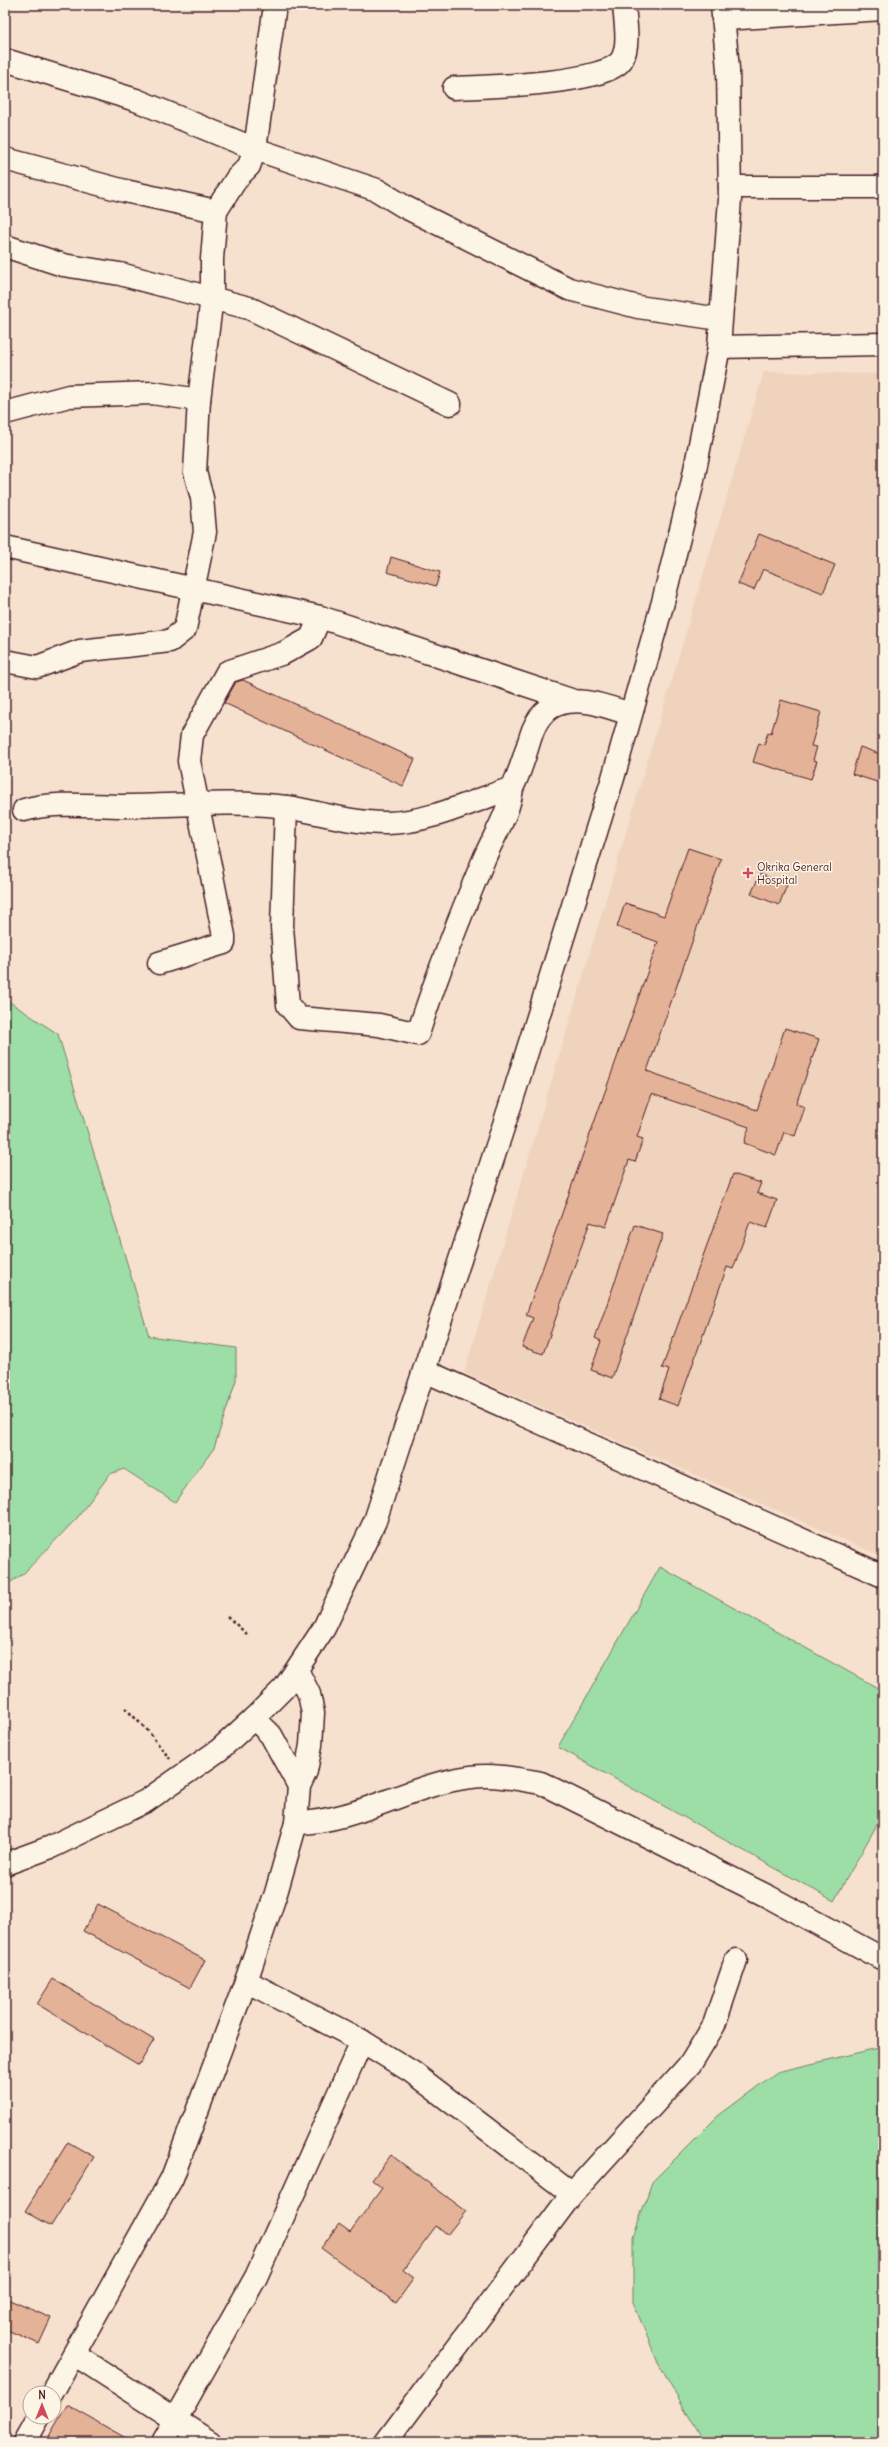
<svg xmlns="http://www.w3.org/2000/svg" width="888" height="2447" font-family="Delius,sans-serif">
<style>
.built{fill:#f0d3bc}
.green{fill:#9ddea7;stroke:#747e69}
.building{fill:#e4b296;stroke:#4a1f2b}
.lines{fill:none;stroke-linecap:round;stroke-linejoin:round}
.minor-casing{stroke:#4a1f2b;stroke-width:25}
.path{stroke:#4a1f2b;stroke-width:2.5;stroke-dasharray:3 3;stroke-linecap:butt}
.minor{stroke:#fcf5e5;stroke-width:22}
.poi-dot{fill:#d1495b;stroke:#fcf5e5;stroke-width:1.5}
.labels{text-anchor:middle;dominant-baseline:central;stroke-width:3;stroke-linejoin:round;paint-order:stroke}
.poi-label{font-size:11px;fill:#4a1f2b;stroke:#fcf5e5;text-anchor:start}
</style>
<rect width="100%" height="100%" fill="#f5e1cd"/>
<filter id="ink" filterUnits="userSpaceOnUse"><feTurbulence type="fractalNoise" baseFrequency=".025" numOctaves="2"/><feDisplacementMap in="SourceGraphic" scale="8" xChannelSelector="R" yChannelSelector="G"/><feConvolveMatrix kernelMatrix="1 2 1 2 8 2 1 2 1" color-interpolation-filters="sRGB"/></filter>
<g filter="url(#ink)">
<path class="built" d="M764,372l119,2v1183l-419,-184z"/>
<g class="green">
<path d="M5,999l53,35 91,302 87,12v32l-22,68 -39,54 -51,-33 -14,5 -33,44 -54,56 -18,12z"/>
<path d="M660,1567l223,124v123l-49,87 -276,-154z"/>
<path d="M883,2047v395h-179l-46,-79 -25,-61v-65l19,-55 66,-66 59,-44z"/>
</g>
<g class="building">
<path d="M759,534l76,31 -12,28 -60,-24 -9,21 -16,-6z"/>
<path d="M391,557l49,15 -4,14 -49,-14z"/>
<path d="M243,680l172,79 -12,27 -179,-83 12,-21z"/>
<path d="M781,700l40,12 -10,34 6,1 -4,13 4,1 -6,18 -58,-17 6,-19 5,2 4,-13 3,1z"/>
<path d="M860,747l23,8v29l-31,-10z"/>
<path d="M688,848l33,11 -74,212 110,39 28,-82 34,11 -23,65 9,3 -10,29 -11,-4 -8,23 -32,-12 5,-16 -97,-33 -15,43 6,2 -8,23 -6,-2 -23,67 -16,-5 -47,132 -21,-7 11,-29 -7,-3 132,-373 -41,-15 8,-24 39,13z"/>
<path d="M760,874l27,11 -8,20 -28,-11z"/>
<path d="M733,1174l28,9 -4,10 20,7 -10,28 -17,-6 -17,47 -6,-2 -49,139 -19,-7 10,-29 -7,-2z"/>
<path d="M635,1225l28,9 -51,144 -21,-8 10,-29 -6,-3z"/>
<path d="M98,1904l107,56 -15,28 -107,-57z"/>
<path d="M53,1979l101,61 -15,25 -102,-61z"/>
<path d="M68,2142l26,15 -43,69 -26,-15z"/>
<path d="M391,2155l75,56 -19,24 -11,-9 -33,44 11,8 -18,25 -75,-55 18,-24 11,8 32,-44 -10,-8z"/>
<path d="M5,2298l46,20 -12,26 -34,-15z"/>
<path d="M67,2405l66,37h-74l-10,-6z"/>
</g>
<g class="lines">
<g class="minor-casing">
<g id="minor">
<path d="M723,19l160,-10"/>
<path d="M5,60l131,40 119,49 122,41 28,17 164,82 69,18 82,12"/>
<path d="M454,88c29,-1 156,-4 168,-29 8,-14 3,-38 2,-54"/>
<path d="M5,159l120,32 91,20"/>
<path d="M730,187h153"/>
<path d="M5,246l58,19 57,9 129,34 201,96"/>
<path d="M719,347l164,-3"/>
<path d="M5,413l64,-17 83,-3 47,7"/>
<path d="M5,547l315,70 251,83"/>
<path d="M5,661l32,6 43,-16 90,-10 15,-12 20,-97 -3,-34 -7,-26 4,-72 13,-103v-38l4,-48 21,-33 12,-12 6,-17 20,-144"/>
<path d="M286,807l-4,120 6,78 11,13 80,7 39,9c19,-60 42,-118 66,-175 10,-24 25,-45 28,-71"/>
<path d="M24,810c32,-9 66,-4 99,-4 54,0 110,-6 163,1 33,5 68,17 102,16 42,-1 85,-22 124,-35 10,-19 14,-39 21,-58 18,-44 64,-27 97,-16"/>
<path d="M159,963l65,-20v-7l-35,-175 3,-26 35,-63 57,-19 27,-15 9,-21"/>
<path d="M425,1371l458,205"/>
<path d="M254,1718l17,17 28,51"/>
<path d="M296,1823c61,-1 115,-39 175,-46 24,-3 47,2 70,6l228,114 114,62"/>
<path d="M5,1864l46,-17 95,-46 73,-51 35,-32 31,-31 39,-59 51,-107 136,-418 102,-325 50,-176 29,-117 27,-138 11,-148 -2,-130 -6,-64"/>
<path d="M246,1981l116,60 50,31 160,122"/>
<path d="M74,2354l136,88"/>
<path d="M52,2393l120,-215 74,-197 30,-88 20,-70 3,-37 7,-15 5,-26 2,-32 -4,-19 -12,-24"/>
<path d="M25,2442l14,-25"/>
<path d="M163,2442l93,-165 106,-236"/>
<path d="M386,2442l186,-248 119,-131 23,-38 22,-65"/>
</g>
</g>
<g class="path">
<path d="M227,1616l22,20"/>
<path d="M125,1708l22,22 23,29"/>
</g>
<use href="#minor" class="minor"/>
</g>
</g>
<path class="poi-dot" d="M746 867h4v4h4v4h-4v4h-4v-4h-4v-4h4z"/>
<g class="labels">
<g class="poi-label">
<text x="757" y="867">Okrika General<tspan x="757" dy="13">Hospital</tspan></text>
</g>
</g>
<rect width="888" height="2447" fill="none" stroke="#fcf5e5" stroke-width="20"/>
<rect x="10" y="10" width="868" height="2427" fill="none" stroke="#4a1f2b" stroke-width="1.5" filter="url(#ink)"/>
<g transform="translate(42 2405)"><circle r="19" fill="#fcf5e5" stroke="#b59f9b"/>
<path d="M0-3L7 15L0 10L-7 15Z" fill="#d1495b"/>
<text y="-6" font-size="11" font-weight="bold" text-anchor="middle" fill="#4a1f2b">N</text>
</g>
</svg>
